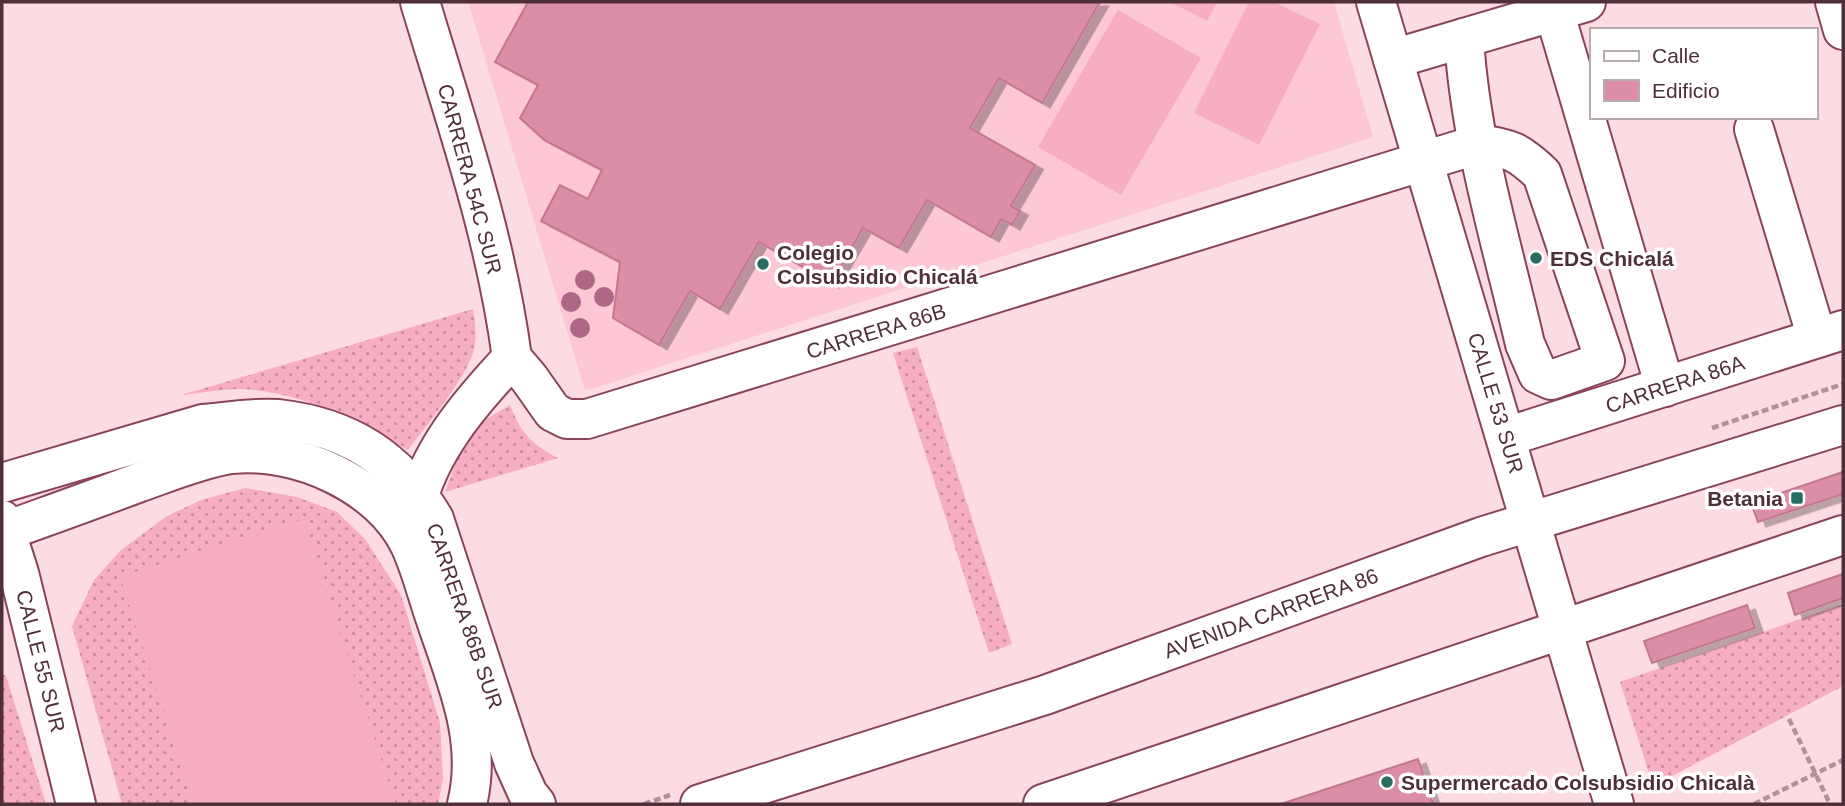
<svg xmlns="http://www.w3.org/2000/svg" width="1845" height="806" font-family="Helvetica,sans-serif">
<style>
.built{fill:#fdc7d6}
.grass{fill:url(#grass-dots)}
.garden{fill:#f7adc2}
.building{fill:#db8ea5;stroke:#c3788f;stroke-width:2;filter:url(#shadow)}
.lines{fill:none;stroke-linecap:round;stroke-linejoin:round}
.minor-casing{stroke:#89445b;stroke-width:42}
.major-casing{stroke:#89445b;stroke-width:42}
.path{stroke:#b2929a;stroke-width:4.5;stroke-dasharray:7 3.5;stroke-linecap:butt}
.minor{stroke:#fff;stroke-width:38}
.major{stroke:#fff;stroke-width:38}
.tree{fill:#ae6785}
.poi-dot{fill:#276d62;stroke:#fff;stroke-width:2.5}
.labels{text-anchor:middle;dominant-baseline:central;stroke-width:7;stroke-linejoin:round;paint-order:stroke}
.street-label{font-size:21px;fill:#4f2f38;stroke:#fff}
.poi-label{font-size:21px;font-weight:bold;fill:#4f2f38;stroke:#fff;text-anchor:start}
</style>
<defs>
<pattern id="grass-dots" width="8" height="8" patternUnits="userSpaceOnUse" patternTransform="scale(1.75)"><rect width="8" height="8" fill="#f7adc2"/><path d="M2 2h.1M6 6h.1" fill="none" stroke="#ca8d9f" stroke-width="1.8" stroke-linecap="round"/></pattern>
<filter id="shadow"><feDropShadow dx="8" dy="4.5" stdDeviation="0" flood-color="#0004"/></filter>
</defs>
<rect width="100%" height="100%" fill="#fcdbe3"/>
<path class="built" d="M468,2h866l39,135 -788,254z"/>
<g class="grass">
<path d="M473,309c2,13 4,26 1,39 -4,26 -49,79 -66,102 -51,-30 -106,-58 -167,-61 -19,0 -40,4 -60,6z"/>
<path d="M917,347l95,297 -23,9 -96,-300z"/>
<path d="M510,405c11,28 21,39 48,53l-113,34 19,-52 12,-15z"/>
<path d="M245,488l52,9 40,15 28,27 36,56 39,128 3,56 -5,25h-316l-50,-178 22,-46 27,-30 46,-34 34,-16z"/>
<path d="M1843,604v82l-190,100 -33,-104z"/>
<path d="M2,674l4,2 40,128h-44z"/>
</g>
<g class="garden">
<path d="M1170,2h47l-10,19z"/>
<path d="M1249,2h25l46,22 -61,121 -65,-32z"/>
<path d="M1118,10l83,48 -80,137 -83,-48z"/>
<path d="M303,519l93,285h-202l-74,-227z"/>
</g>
<g class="building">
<path d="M528,2h572l-58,101 -43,-25 -29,50 65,37 -24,41 9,5 -8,14 -11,-6 -10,18 -64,-37 -28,48 -36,-20 -32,55 -72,-41 -39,67 -30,-18 -31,54 -46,-27 7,-56 -79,-41 19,-36 28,14 14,-29 -58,-30 -24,-22 18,-33 -43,-23z"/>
<path d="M1843,472v22l-85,28 -7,-19z"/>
<path d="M1843,574v24l-48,17 -7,-22z"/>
<path d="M1747,605l8,23 -103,35 -8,-22z"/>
<path d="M1418,759l15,45h-152z"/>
</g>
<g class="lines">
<g class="minor-casing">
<g id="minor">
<path d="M420,2c35,117 76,234 92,356"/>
<path d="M1376,2l238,802"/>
<path d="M1835,2l8,28"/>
<path d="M1554,11l111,376"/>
<path d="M1393,59l193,-57"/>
<path d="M1754,129l63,209"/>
<path d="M512,358l17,20 24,34 14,7h20l892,-275c31,4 40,8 63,30l63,187 -54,19 -13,-6 -13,-30c-23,-100 -55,-203 -61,-306"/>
<path d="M1506,437l337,-107"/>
<path d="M2,483l201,-59c24,-2 50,-7 75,-5 70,8 120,39 156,100l80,244 14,31 8,10"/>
<path d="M414,514c13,-62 56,-111 98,-156"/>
<path d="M2,520l17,53 57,231"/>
<path d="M6,531c44,-16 89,-32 134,-49 26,-9 63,-24 91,-28 65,-7 150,30 179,91 11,23 17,50 26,75 20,60 47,120 31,184"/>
</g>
</g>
<g class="major-casing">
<g id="major">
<path d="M700,804l345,-109 436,-158 362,-112"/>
<path d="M1043,804l800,-269"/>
</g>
</g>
<g class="path">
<path d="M1712,428l131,-44"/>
<path d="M1789,719l41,85"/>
<path d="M644,804l26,-9"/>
<path d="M1754,804l89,-44"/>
</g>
<use href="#minor" class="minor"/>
<use href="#major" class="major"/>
</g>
<g class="tree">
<circle cx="585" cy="280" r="10"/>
<circle cx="604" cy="297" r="10"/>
<circle cx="571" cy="302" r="10"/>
<circle cx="580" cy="328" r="10"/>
</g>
<g class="poi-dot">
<circle cx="1536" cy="258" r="7"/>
<circle cx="763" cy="264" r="7"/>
<rect x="1790" y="491" width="14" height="14" rx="3.5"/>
<circle cx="1387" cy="782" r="7"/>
</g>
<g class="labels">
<g class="street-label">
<text transform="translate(470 179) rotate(75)">CARRERA 54C SUR</text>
<text transform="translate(876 331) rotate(-17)">CARRERA 86B</text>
<text transform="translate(1675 384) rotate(-18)">CARRERA 86A</text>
<text transform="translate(1496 403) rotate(73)">CALLE 53 SUR</text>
<text transform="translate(1271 613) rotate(-20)">AVENIDA CARRERA 86</text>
<text transform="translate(465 616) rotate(71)">CARRERA 86B SUR</text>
<text transform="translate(41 661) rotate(76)">CALLE 55 SUR</text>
</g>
<g class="poi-label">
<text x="777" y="252">Colegio<tspan x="777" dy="24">Colsubsidio Chicalá</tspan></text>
<text x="1550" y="258">EDS Chicalá</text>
<text x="1783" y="498" text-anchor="end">Betania</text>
<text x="1401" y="782">Supermercado Colsubsidio Chicalà</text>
</g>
</g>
<rect width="1845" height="806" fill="none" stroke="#4f2f38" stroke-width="7"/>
<rect x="1590" y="28" width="228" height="91" fill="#ffffff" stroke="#b9acaf" stroke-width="2"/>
<rect x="1604" y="51" width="35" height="10" fill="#ffffff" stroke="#b9acaf" stroke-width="2"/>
<text x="1652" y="63" font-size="21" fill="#4f2f38">Calle</text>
<rect x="1604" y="80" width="35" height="21" fill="#db8ea5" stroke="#b9acaf" stroke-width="2"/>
<text x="1652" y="98" font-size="21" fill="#4f2f38">Edificio</text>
</svg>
